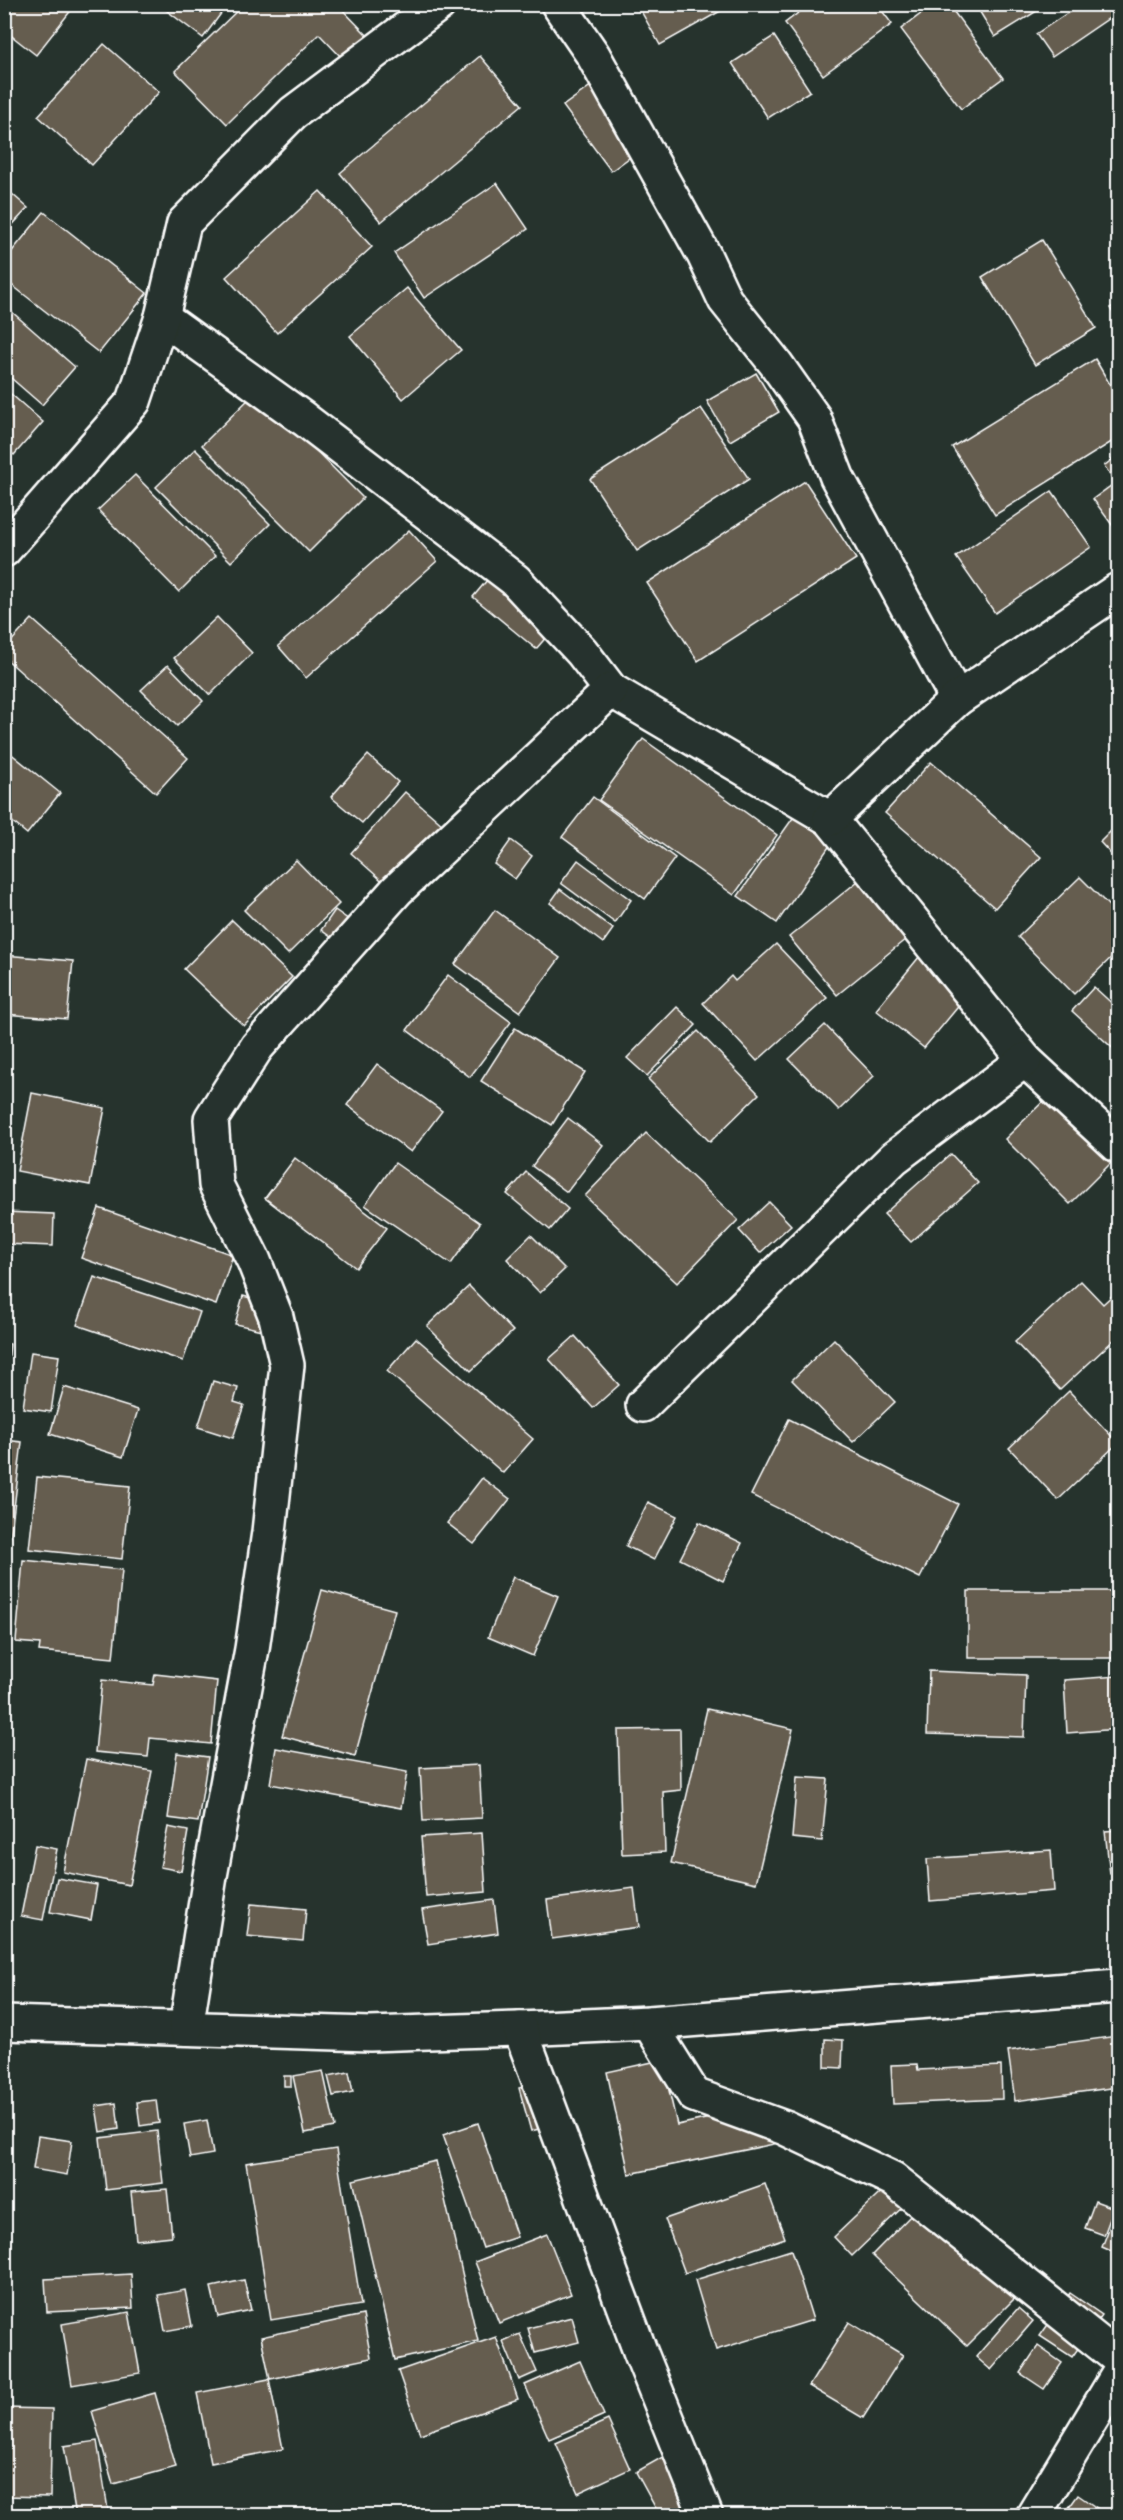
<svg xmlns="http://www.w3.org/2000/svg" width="1123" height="2520" font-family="'Indie Flower',sans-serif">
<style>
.building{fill:#655d4f;stroke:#fff;stroke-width:1.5}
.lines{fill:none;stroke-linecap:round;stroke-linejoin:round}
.street-casing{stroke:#fff;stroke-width:38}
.street{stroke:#26332d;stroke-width:33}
</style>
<rect width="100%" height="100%" fill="#26332d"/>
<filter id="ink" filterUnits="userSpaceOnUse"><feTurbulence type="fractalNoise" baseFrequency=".0167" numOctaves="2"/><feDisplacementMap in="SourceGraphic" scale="12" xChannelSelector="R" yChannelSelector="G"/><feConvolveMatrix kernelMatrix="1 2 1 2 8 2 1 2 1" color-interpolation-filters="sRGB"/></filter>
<g filter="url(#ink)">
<g class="building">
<path d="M4,4h72l-40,51 -32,-25z"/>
<path d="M158,4h70l-25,34z"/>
<path d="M244,4h93l30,31 -25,23 -23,-24 -92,90 -52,-53z"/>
<path d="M637,4h96l-73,41z"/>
<path d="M810,4h67l15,20 -69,51 -38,-52z"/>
<path d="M934,4h14l55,74 -42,31 -60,-80z"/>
<path d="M975,4h73l-53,33z"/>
<path d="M1081,4h37v8l-66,45 -16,-23z"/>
<path d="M774,36l36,55 -42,27 -36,-55z"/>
<path d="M104,44l55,48 -67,73 -54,-49z"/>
<path d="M480,56l42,49 -141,117 -41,-49z"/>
<path d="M603,77l48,65 -40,29 -48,-65z"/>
<path d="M497,183l31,46 -104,69 -30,-45z"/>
<path d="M4,187l24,21 -24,26z"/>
<path d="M320,191l52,56 -95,86 -51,-56z"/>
<path d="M44,212l103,81 -48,60 -95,-74v-18z"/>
<path d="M1042,240l54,88 -61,37 -53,-88z"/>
<path d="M407,288l54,62 -58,49 -53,-63z"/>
<path d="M1118,303v18l-8,-13z"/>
<path d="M4,305l71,62 -33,38 -38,-33z"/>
<path d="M1095,359l23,39v40l-123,77 -43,-68z"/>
<path d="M756,373l23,39 -49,29 -23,-40z"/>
<path d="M4,388l39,34 -29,33 -10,-8z"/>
<path d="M257,391l106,107 -54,54 -107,-107z"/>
<path d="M701,408l48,71 -112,72 -47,-72z"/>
<path d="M195,449l75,75 -39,38 -75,-75z"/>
<path d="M1118,455v78l-25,-34 23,-17 -12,-16z"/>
<path d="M135,475l80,81 -36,36 -81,-82z"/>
<path d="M805,481l51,78 -158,102 -51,-78z"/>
<path d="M1052,491l39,56 -96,66 -39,-56z"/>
<path d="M409,530l28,31 -131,117 -28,-32z"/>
<path d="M498,567l64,52 -26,30 -63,-52z"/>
<path d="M217,617l35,36 -42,42 -36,-37z"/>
<path d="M32,619l156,139 -32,35 -152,-136v-8z"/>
<path d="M168,665l35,36 -26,25 -36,-36z"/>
<path d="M643,739l134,96 -43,60 -135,-95z"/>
<path d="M4,748l56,45 -33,41 -23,-19z"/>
<path d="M368,755l30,27 -36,41 -31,-26z"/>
<path d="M931,762l110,95 -46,51 -110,-95z"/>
<path d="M405,792l39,34 -55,61 -38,-34z"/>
<path d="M593,797l82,61 -30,41 -83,-62z"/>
<path d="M795,815l38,26 -56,82 -39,-27z"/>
<path d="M1118,824v38l-18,-20z"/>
<path d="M511,840l21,16 -17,23 -21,-15z"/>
<path d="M296,860l43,44 -51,50 -44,-44z"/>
<path d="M578,860l53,40 -16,23 -54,-40z"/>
<path d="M1080,877l38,38v36l-44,43 -56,-57z"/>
<path d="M858,881l48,58 -69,56 -48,-58z"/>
<path d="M560,889l53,40 -10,14 -53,-40z"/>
<path d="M335,910l21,15 -14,20 -21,-15z"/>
<path d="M495,910l65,48 -40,54 -65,-48z"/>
<path d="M232,920l60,57 -48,49 -60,-57z"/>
<path d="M776,944l51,54 -70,63 -54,-58 28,-27 4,5z"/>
<path d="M928,946l48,39 -52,63 -48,-38z"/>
<path d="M4,955l69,6 -6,58 -63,-5z"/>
<path d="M448,975l63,47 -41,55 -63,-47z"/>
<path d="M1094,987l24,22v44l-46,-42z"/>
<path d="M677,1007l19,18 -49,51 -20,-18z"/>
<path d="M825,1025l49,51 -35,34 -50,-51z"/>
<path d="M515,1028l70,44 -33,53 -71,-44z"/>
<path d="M698,1031l61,63 -49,48 -62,-63z"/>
<path d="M377,1064l65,47 -31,41 -64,-47z"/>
<path d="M1064,1081l54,75 -48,48 -65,-65z"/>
<path d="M32,1093l73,15 -15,77 -73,-14z"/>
<path d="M568,1118l35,27 -36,47 -35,-26z"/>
<path d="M646,1133l92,87 -61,63 -92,-87z"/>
<path d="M951,1154l27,29 -67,59 -27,-28z"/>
<path d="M295,1158l92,70 -31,40 -91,-70z"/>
<path d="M395,1163l85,60 -29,41 -86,-59z"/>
<path d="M526,1172l42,37 -18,21 -43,-36z"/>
<path d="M769,1202l22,23 -31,28 -21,-23z"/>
<path d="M99,1208l134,47 -17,50 -135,-47z"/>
<path d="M4,1212l50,2 -1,32 -49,-2z"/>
<path d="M531,1235l34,34 -25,24 -33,-34z"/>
<path d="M94,1277l106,35 -17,49 -106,-36z"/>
<path d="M1081,1281l22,23 12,-11 3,3v40l-58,54 -45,-48z"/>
<path d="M469,1286l44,45 -42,40 -44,-45z"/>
<path d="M243,1296l34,9 -6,27 -36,-8z"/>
<path d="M575,1336l44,49 -26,23 -44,-49z"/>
<path d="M416,1338l117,101 -30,34 -116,-102z"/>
<path d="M834,1339l61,63 -42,40 -61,-62z"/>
<path d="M4,1343l6,1 -4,37h-2z"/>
<path d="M31,1352l28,4 -8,56 -28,-4z"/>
<path d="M213,1381l25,7 -4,14 10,3 -11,33 -35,-11z"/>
<path d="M64,1387l74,23 -15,47 -73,-23z"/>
<path d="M1069,1391l49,52 -60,57 -49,-52z"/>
<path d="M789,1419l169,85 -38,74 -169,-83z"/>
<path d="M4,1440l18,2 -12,99 -6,-1z"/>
<path d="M37,1477l93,9 -8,73 -93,-10z"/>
<path d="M482,1478l28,21 -36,45 -27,-21z"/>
<path d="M648,1502l29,14 -23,44 -28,-14z"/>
<path d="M699,1522l43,21 -19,38 -43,-22z"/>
<path d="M23,1560l99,10 -9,88 -74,-7 1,-7 -24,-2z"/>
<path d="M4,1563l4,1 -4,25z"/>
<path d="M513,1577l45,19 -25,60 -45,-19z"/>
<path d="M322,1590l73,20 -40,146 -73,-20z"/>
<rect x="968" y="1591" width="150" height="67"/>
<path d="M929,1671l97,4 -2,62 -97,-3z"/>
<path d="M155,1674l62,7 -6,63 -61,-6 -2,19 -53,-5 7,-72 51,5z"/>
<path d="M1118,1676v53l-51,4 -3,-53z"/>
<path d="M707,1709l86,20 -37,154 -85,-20z"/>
<path d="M680,1729l1,61 -18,2 2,60 -43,2 -4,-124z"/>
<path d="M276,1748l131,24 -6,36 -131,-24z"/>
<path d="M177,1753l31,4 -10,65 -30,-4z"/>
<path d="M86,1759l66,12 -23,114 -66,-13z"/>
<path d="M479,1765l3,53 -59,3 -3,-53z"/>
<path d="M797,1777l31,2 -6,62 -30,-3z"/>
<path d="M168,1827l20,4 -7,40 -21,-4z"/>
<path d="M1118,1830v43l-8,1 -5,-43z"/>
<path d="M482,1833l4,59 -60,5 -5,-60z"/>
<path d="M35,1845l22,4 -14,71 -22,-4z"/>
<path d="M1051,1850l3,41 -124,10 -3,-42z"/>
<path d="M57,1878l40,7 -6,35 -41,-8z"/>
<path d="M634,1888l5,39 -87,12 -5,-39z"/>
<path d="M494,1900l4,33 -70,11 -6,-34z"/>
<path d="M251,1904l55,5 -3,32 -56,-5z"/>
<path d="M1117,2036l1,51 -103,14 -7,-50z"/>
<path d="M825,2039l18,1 -1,28 -17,-1z"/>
<path d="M662,2060l15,65 89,-19 8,38 -145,30 -22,-102z"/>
<path d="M917,2064l1,6 83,-4 1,33 -109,5 -2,-39z"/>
<path d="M323,2071l12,56 -30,6 -12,-57z"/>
<path d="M349,2072l4,20 -20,4 -5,-20z"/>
<rect x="284" y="2076" width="7" height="10"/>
<path d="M551,2079l11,44 -31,8 -12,-43z"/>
<path d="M156,2100l3,23 -19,3 -3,-24z"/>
<path d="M116,2103l3,26 -19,3 -4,-26z"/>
<path d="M207,2120l6,34 -23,4 -6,-34z"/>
<path d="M478,2123l39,114 -34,11 -40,-113z"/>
<path d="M157,2131l6,52 -57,7 -6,-52z"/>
<path d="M38,2136l34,5 -5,34 -34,-6z"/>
<path d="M336,2149l25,156 -90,15 -25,-157z"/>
<path d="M436,2161l42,180 -83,19 -42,-180z"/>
<path d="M894,2180l18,18 -60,58 -18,-19z"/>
<path d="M765,2184l20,54 -100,35 -20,-54z"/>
<path d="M167,2189l5,47 -36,4 -5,-48z"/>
<path d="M1095,2201l19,7 -10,27 -19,-7z"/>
<path d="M1118,2205v49l-16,-7z"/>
<path d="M920,2206l95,92 -48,48 -95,-91z"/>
<path d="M547,2234l24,60 -72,29 -24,-61z"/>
<path d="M791,2250l22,70 -97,30 -21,-70z"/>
<path d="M131,2274l2,34 -86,4 -2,-33z"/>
<path d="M244,2280l7,30 -33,7 -7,-30z"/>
<path d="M185,2290l7,36 -27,5 -7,-36z"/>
<path d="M1070,2293l32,22 -30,42 -32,-21z"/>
<path d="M1018,2308l15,13 -42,49 -15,-13z"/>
<path d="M129,2312l11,61 -68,12 -10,-61z"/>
<path d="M363,2315l8,43 -101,21 -9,-42z"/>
<path d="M572,2317l7,25 -44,11 -7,-25z"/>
<path d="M849,2322l54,33 -40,63 -54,-32z"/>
<path d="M520,2334l17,38 -18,8 -16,-39z"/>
<path d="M496,2337l22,62 -98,35 -22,-63z"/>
<path d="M1038,2346l24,17 -18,26 -24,-16z"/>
<path d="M580,2361l24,54 -55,24 -24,-54z"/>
<path d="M269,2379l14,70 -72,14 -14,-70z"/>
<path d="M155,2393l21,74 -63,17 -21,-73z"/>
<path d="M4,2408l48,1 -2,88 -46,-1z"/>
<path d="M608,2420l22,49 -52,24 -22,-50z"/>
<path d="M97,2441l12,75h-33l-12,-70z"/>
<path d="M675,2450l30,54 -20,12h-25l-24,-44z"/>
<path d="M1078,2495l29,20 -31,1 -8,-7z"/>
</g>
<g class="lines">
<g class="street-casing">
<g id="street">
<path d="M558,4l35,51 111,200 21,45 51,64 38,54 23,59 120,222"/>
<path d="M162,317l142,102 211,161 67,72 29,38 219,129 195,241 93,86"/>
<path d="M4,550l130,-149 28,-84 22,-94 109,-110 146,-109"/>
<path d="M830,819l127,-120 161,-109"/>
<path d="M643,1405l251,-247 131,-98"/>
<path d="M4,2023l366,11 150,-5 129,-6 469,-37"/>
<path d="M649,2023l45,72 91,33 108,51 225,179"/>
<path d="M186,2028l24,-152 42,-227 17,-117 18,-167 -11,-48 -22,-56 -38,-76 -5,-66 46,-72 140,-157 214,-200"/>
<path d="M520,2029l120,322 66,165"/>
<path d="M1033,2516l85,-141"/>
</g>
</g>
<use href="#street" class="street"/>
</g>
</g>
<rect width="1123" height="2520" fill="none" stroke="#26332d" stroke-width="24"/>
<rect x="12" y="12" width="1099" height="2496" fill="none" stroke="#fff" stroke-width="2" filter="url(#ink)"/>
</svg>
